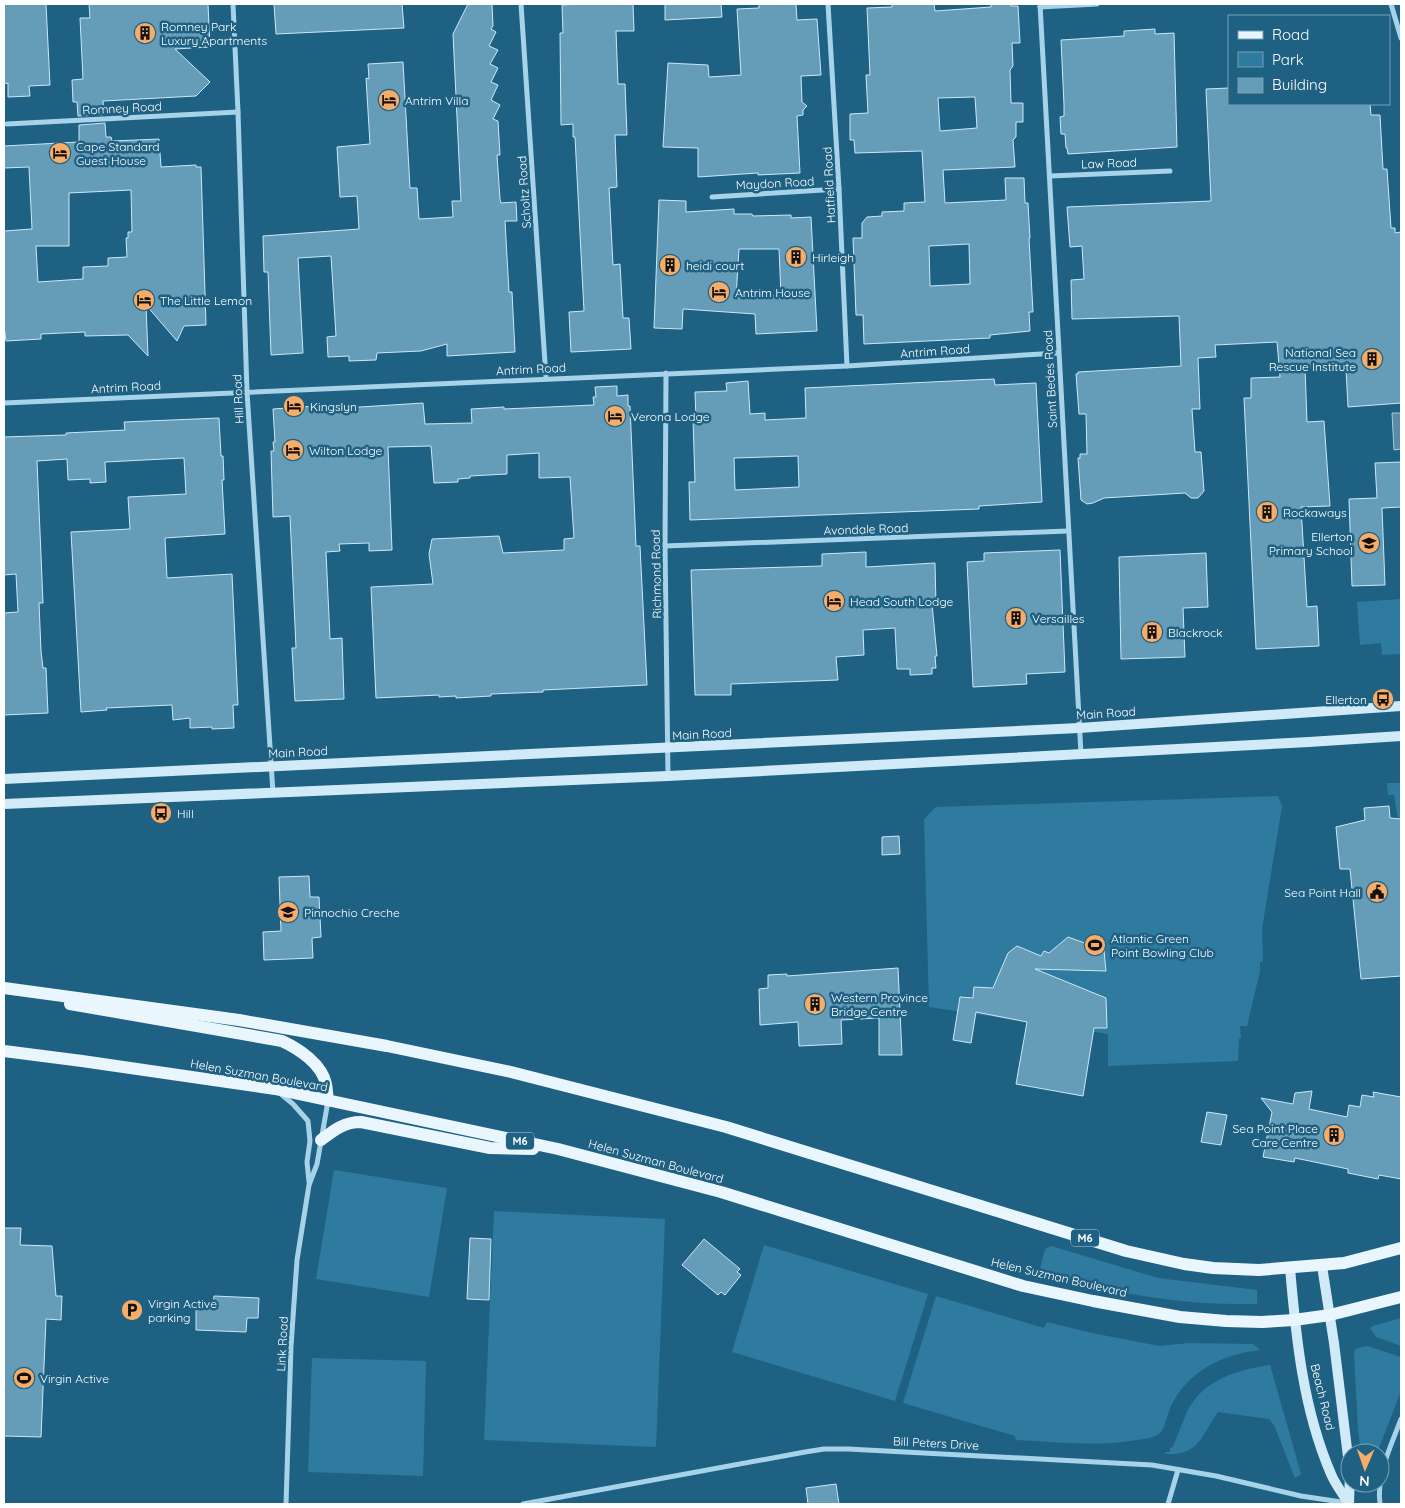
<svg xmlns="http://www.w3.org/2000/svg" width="1405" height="1508" font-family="Quicksand,sans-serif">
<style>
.green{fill:#2f7b9f}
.water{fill:#5d8ba3;stroke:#9ad1ea}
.building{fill:#659db9;stroke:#cbe8f7;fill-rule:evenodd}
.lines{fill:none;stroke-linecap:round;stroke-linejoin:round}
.street{stroke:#a6d3e9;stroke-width:5}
.secondary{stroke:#d1eaf7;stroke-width:10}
.primary{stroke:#eaf6fe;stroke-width:12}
.labels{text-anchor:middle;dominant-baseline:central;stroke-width:5;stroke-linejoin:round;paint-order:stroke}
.shield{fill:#1f6183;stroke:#bcd0da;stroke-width:1}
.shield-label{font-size:11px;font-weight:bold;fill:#fff}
.poi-label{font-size:12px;fill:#fff;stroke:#1f6183;text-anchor:start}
.street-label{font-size:12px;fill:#fff;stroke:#1f6183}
</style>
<rect width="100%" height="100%" fill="#1f6183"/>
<g class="green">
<path d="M1401,599v55l-19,1 -1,-12 -21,2 -3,-43z"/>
<path d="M1387,783h14v36h-3l-4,-24h-6z"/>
<path d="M1278,796l4,10 -20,123 1,32 -3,1v9l-13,55h-7l1,12 -2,1 -1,22 -130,5v-32l-179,-27 -5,-188 12,-12z"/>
<path d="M334,1170l113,18 -18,109 -113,-18z"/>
<path d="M494,1211l171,8 -9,228 -172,-7z"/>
<path d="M764,1245l164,49 -33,107 -163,-49z"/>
<path d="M1051,1246l107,32 99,12v14c-28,0 -56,0 -84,-4 -44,-5 -87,-15 -131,-26l-2,-5 5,-20z"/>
<path d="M936,1296l108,32 3,-6 45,11 67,13 30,-3 64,1 7,6c-37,4 -72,21 -89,56 -4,8 -5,22 -12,28 -6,4 -15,5 -22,6 -40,7 -81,2 -121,0l-1,-4 -112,-33z"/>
<path d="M1401,1318v28l-25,-9 -6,-9 3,-2z"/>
<path d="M1367,1346l34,11v34l-24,62h-16l-3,-24 -4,-75 1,-5z"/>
<path d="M312,1358l114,3 -3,115 -115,-4z"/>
<path d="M1270,1365l31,109 -6,4 -21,-53 -5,-6 -51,-7c-17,24 -19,44 -53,42v-2h5v-4l3,-1c5,-12 9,-25 15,-37 16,-31 50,-40 82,-45z"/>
</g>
<path class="water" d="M1392,413h9v36l-7,1z"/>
<g class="building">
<path d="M4,4h42l4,81 -21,1 1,10 -22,1v-14l-4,1z"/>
<path d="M89,4h119l2,43 -35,2 35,33 -14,14 -93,5 1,14 -26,1 -1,-14h-4l-1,-22 11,-1 -3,-61h10z"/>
<path d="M274,4h128l2,24 -128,6z"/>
<path d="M468,4h24l1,22 -2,3 5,3 -7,14 9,4 -8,14 8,4 -7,14 7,3 -7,15 9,5 -7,14 5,2 2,34h-3l3,44 1,4 15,-1 1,19h-12l4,71h3l3,60 -68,4v-12l-26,7 -44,2 -1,7 -27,1v-5l-21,1 -1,-20 9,-1 -5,-80 -33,2 5,95 -32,2 -3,-83h-4l-1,-36 96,-7 -2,-33 -17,1 -3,-50 33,-3 -4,-66 3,1 -1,-15 35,-2 7,126h7l2,31 34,-2 -1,-16h9l-8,-167z"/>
<path d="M580,4h53l1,27h-18l2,53h7l2,51h-12l2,52 -8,1 4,77 7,-1 3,54h6l2,31 -60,3 -2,-40 15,-1 -9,-174h-2v-13l-12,1 -1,-92h3l-1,-28z"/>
<path d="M665,4h56l1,13 -57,3z"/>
<path d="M759,4h37l1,16 20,-1 4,56 -20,1 1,26 5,4 -4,4v5l-6,1 3,57 -42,2v-2l-60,4v-29l-35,-1 5,-84 40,2 1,12 32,-2 -4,-66 22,-1z"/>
<path d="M892,4h42l1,7 56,-4v-3h20v2h7l2,37h-8l1,23 -3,4 1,33h12v19h-7v15l-3,3 2,27 -72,3 2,33 61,-3 -1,-22h19l1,25h3l1,18 1,17h-1l4,74h-4l1,19 -40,4v3l-126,6 -1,-29h-7l-3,-77h9v-15l5,-6 15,-1v-4l22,-1v-8l21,-1 -3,-51 -67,2 -1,-13h-4v-26l18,-1 -2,-38h4l-3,-67 25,-1zM975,97l2,31 -37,3 -2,-33zM969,244l1,40 -40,2 -1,-40z"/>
<path d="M1155,29v5l19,-1 3,114 -109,7 -1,-6h-1l-1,-14h-4l-1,-17 4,-1v-11l-3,-65 63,-4v-5z"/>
<path d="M1229,88v16h141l1,11h9l3,54h4l4,59h4v5l6,-1v171l-53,4 -2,-38 -17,-2 -24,1 2,54 17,-1 6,85 -29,1 6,100 10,-1 2,40 -63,3 -12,-251h7v-20l29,-1 -3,-35 -62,3 1,12 -18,1 2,51h-8l3,43h6l3,39 -6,7h-7l-6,-5 -81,5 -11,5 -6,1 -6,-4 -3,-42h2v-4h7l-1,-40h-7l-3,-40h2v-2l103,-6 -2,-50 -107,3 -1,-39 13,-1 -2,-33 -12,1 -3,-40 144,-6 -5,-112z"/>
<path d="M105,123l1,14h5l1,4 47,-2 2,28 35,-2v2h5l5,158 -22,1 -7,15 -31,-36 2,51 -20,-21 -43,1v-4l-44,2v5l-35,2 -2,-15v-95l28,-2 -3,-62 -25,1v-22l75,-4v-17zM131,190l1,42h-4v6h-2l1,19 -19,1v8l-25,1v12l-45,3 -2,-36h33v-53z"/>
<path d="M659,200l27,1v11l48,-3v5h18l1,2 38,-1v3l20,-1 6,114 -61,3 -1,-20 -72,-5 -1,20 -28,-1zM739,249h40l2,46 -45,3z"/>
<path d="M994,379l1,6 41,-2 6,119 -63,4v3l-289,11 -1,-38h6l-2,-63h3l-1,-27 32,-1 -1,-8 22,-2 2,33 15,-1v7l41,-2 -1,-30zM798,456l1,31 -64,3 -1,-32z"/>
<path d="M617,386v10l11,-1v11h2l6,140h4l7,139 -104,5v2l-52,2v2l-35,2v-2l-17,1v-2l-63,3 -5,-111 62,-3 -4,-30 3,-15 67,-3 4,17 61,-3v-11l10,-1 -4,-61 -31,1v-25l-32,2v19l-37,2v2l-12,1v3l-24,1 -3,-37 -43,1 4,103 -23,1v-8l-30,1 1,7 -14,1 4,87 12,-1 2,61 -49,2 -3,-53h4l-6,-132 -17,1 -2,-66h3l-1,-9h2l-2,-33 58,-4v2l13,1 79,-5 2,21 47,-1 -1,-14 33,-2v2l90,-4 -1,-8h3l-1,-10z"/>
<path d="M219,418l2,38h2l1,24h-2l3,54 -60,4 2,40 65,-4 6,131h-5l1,23 -22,1v-2l-22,1v-10l-17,2 -1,-15 -66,3 1,2 -26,2 -10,-180 59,-3 -2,-32 58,-3 -2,-36 -79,4 1,20 -16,1v-4l-22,1 -1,-21 -30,2 6,142h-4l2,48 2,17h3l2,45 -44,2v-102l14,-1 -2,-38 -12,1v-138l62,-2v-2l59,-3 -1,-8z"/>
<path d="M1401,462v45l-19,1 3,77 -33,1 -3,-87 28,-1 -2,-35z"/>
<path d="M1060,550l5,122 -39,2 1,10 -54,3 -6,-125 17,-1v-8z"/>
<path d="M866,552v15l69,-4 1,41h-4l5,52h-2l1,12h-4v6l-22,1v-6h-13l-2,-41 -32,2 1,25 -28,2 2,23 -107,4v11h-36l-4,-125 131,-4v-12z"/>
<path d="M1206,553l2,54 -25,1 2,49 -64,2 -2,-102z"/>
<path d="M1389,806l1,12 11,1v157l-40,3 -11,-110h-10l-4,-42 29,-7 -1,-12z"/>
<path d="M899,836l1,18 -18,1v-18z"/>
<path d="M309,876l1,21h9l2,40 -9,1 1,20 -49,2 -1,-28 18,-1 -2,-54z"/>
<path d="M1068,937l36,13 2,21 -71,-2 71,29 1,30h-13l-11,68 -67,-12 11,-62 -51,-10 -5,31 -18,-3 7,-43 13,1 1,-11 19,1 15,-35 9,-7 24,10 3,-5 5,2z"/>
<path d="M898,968l4,87h-23v-37l-38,2 1,24 -43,2 -1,-24 -38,3 -1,-36 9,-1v-13l19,-1v2z"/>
<path d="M1312,1091l-3,18 38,8 2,-12 11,2 2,-12 12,2 -1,-5 28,5v82l-22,-4 -1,4 -30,-6v-4l-53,-11 -1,4 -31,-5 9,-45 -11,-14 32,6 2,-11z"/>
<path d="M1207,1112l20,3 -6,30 -20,-3z"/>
<path d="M4,1228h17l-1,17 32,1 4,50h6l-1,24 -15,-1 -5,118 -37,-1z"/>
<path d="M470,1238l21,1 -2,61 -22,-1z"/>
<path d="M704,1239l36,30 -3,3 4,3 -16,20 -4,-3 -3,3 -36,-30z"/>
<path d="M214,1296l45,2 -1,20h-11l-1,14 -50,-2v-23l17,1z"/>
<path d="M836,1484l3,20h-31l-2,-16z"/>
</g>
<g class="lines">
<g class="street">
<path d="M233,4l5,108 9,280 26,401"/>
<path d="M521,4l25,374"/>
<path d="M828,4l11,185 8,177"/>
<path d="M1040,4l41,750"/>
<path d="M1391,4l10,34"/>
<path d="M1040,7l57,-3"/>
<path d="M7,124l231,-12"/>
<path d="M1050,176l120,-5"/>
<path d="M712,197l127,-8"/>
<path d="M666,373l-1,173 3,230"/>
<path d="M4,403l843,-37 211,-13"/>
<path d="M665,546l403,-15"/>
<path d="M282,1095l11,9 15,17 2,20 -3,21 2,20"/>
<path d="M286,1504l5,-158 6,-86 12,-75 8,-21 11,-63"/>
<path d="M523,1504l282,-52 19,-3h24l304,16 64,11 85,20 47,7"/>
<path d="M1168,1504l10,-34"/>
<path d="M1380,1504c-4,-29 11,-58 21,-85"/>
</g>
<g class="secondary">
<path d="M4,779l1075,-51 322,-22"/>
<path d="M4,804l664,-28 641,-34 92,-6"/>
<path d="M1322,1266l12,77 16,130 -1,30"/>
<path d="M1290,1268c6,70 13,141 41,206 4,10 12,20 18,30"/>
</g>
<g class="primary">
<path d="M4,988l235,32 148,26 124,26 215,55 400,124 58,13 29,4 46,2 85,-7 57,-15"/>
<path d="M70,1004l212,37c17,8 40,23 44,43 1,5 1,11 2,16"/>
<path d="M4,1051l78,10 193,28 283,60 163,43 302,94 70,15 87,16 46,4 36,1 32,-2 36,-5 71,-18"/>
<path d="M321,1140c13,-10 23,-18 40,-18l129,26 43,1"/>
</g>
</g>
<defs>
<g id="building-disc" transform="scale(1.125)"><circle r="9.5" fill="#f7ad67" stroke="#1f6183"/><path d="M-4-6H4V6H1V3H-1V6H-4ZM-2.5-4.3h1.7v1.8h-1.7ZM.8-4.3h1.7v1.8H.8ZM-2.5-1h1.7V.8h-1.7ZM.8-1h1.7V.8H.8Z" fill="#111"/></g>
<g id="hotel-disc" transform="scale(1.125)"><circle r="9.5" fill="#f7ad67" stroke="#1f6183"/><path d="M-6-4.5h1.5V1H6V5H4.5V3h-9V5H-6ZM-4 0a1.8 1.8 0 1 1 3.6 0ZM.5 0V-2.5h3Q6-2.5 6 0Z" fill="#111"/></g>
<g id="school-disc" transform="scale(1.125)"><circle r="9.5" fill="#f7ad67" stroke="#1f6183"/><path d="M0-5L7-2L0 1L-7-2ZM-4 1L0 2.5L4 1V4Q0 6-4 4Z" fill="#111"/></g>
<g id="bus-disc" transform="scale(1.125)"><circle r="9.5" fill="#f7ad67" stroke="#1f6183"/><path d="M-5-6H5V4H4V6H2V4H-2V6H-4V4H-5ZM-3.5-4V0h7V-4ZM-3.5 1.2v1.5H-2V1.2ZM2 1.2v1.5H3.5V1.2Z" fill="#111"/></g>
<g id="civic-disc" transform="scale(1.125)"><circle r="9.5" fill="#f7ad67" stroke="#1f6183"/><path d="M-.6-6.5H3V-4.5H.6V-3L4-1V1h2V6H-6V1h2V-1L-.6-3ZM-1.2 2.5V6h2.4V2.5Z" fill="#111"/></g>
<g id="stadium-disc" transform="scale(1.125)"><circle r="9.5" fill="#f7ad67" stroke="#1f6183"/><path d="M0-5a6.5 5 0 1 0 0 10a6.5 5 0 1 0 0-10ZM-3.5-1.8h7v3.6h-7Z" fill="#111"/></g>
<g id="parking-disc" transform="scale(1.125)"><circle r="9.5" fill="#f7ad67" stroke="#1f6183"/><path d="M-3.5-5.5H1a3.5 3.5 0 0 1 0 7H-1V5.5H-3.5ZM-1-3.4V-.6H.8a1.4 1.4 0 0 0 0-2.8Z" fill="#111"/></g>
</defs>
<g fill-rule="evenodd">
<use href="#building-disc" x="145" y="33"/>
<use href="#hotel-disc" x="389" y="100"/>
<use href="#hotel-disc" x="60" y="153"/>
<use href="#building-disc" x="796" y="257"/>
<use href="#building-disc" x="670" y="265"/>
<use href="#hotel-disc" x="719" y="292"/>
<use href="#hotel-disc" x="144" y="300"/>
<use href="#building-disc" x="1372" y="359"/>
<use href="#hotel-disc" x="294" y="406"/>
<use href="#hotel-disc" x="615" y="416"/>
<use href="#hotel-disc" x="293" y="450"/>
<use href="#building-disc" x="1267" y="512"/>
<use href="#school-disc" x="1369" y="543"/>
<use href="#hotel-disc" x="834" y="601"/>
<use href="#building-disc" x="1016" y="618"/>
<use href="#building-disc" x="1152" y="632"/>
<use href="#bus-disc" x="1383" y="699"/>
<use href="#bus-disc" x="161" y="813"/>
<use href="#civic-disc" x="1377" y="892"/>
<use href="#school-disc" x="288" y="912"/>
<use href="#stadium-disc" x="1095" y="945"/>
<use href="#building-disc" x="815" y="1004"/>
<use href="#building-disc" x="1334" y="1135"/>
<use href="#parking-disc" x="132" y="1310"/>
<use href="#stadium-disc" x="24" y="1378"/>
</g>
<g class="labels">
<g class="shield">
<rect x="506" y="1132.5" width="28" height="17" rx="4"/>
<rect x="1071" y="1229.5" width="28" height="17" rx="4"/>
</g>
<g class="shield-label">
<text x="520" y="1141">M6</text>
<text x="1085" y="1238">M6</text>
</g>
<g class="poi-label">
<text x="161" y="26">Romney Park<tspan x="161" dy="14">Luxury Apartments</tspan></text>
<text x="405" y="100">Antrim Villa</text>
<text x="76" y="146">Cape Standard<tspan x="76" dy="14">Guest House</tspan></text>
<text x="812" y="257">Hirleigh</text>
<text x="686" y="265">heidi court</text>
<text x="735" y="292">Antrim House</text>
<text x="160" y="300">The Little Lemon</text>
<text x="1356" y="352" text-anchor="end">National Sea<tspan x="1356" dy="14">Rescue Institute</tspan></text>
<text x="310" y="406">Kingslyn</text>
<text x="631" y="416">Verona Lodge</text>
<text x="309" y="450">Wilton Lodge</text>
<text x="1283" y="512">Rockaways</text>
<text x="1353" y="536" text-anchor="end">Ellerton<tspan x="1353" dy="14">Primary School</tspan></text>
<text x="850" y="601">Head South Lodge</text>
<text x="1032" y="618">Versailles</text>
<text x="1168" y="632">Blackrock</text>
<text x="1367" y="699" text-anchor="end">Ellerton</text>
<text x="177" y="813">Hill</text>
<text x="1361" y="892" text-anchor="end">Sea Point Hall</text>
<text x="304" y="912">Pinnochio Creche</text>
<text x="1111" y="938">Atlantic Green<tspan x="1111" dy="14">Point Bowling Club</tspan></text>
<text x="831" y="997">Western Province<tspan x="831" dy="14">Bridge Centre</tspan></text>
<text x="1318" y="1128" text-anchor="end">Sea Point Place<tspan x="1318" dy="14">Care Centre</tspan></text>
<text x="148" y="1303">Virgin Active<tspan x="148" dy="14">parking</tspan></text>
<text x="40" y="1378">Virgin Active</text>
</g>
<g class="street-label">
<text transform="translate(122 108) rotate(-3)">Romney Road</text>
<text transform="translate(1109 163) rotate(-2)">Law Road</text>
<text transform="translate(775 183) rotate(-3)">Maydon Road</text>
<text transform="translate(829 185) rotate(-93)">Hatfield Road</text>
<text transform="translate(524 192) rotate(-94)">Scholtz Road</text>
<text transform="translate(935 351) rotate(-4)">Antrim Road</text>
<text transform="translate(531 369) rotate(-3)">Antrim Road</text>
<text transform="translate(1050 379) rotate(-93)">Saint Bedes Road</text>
<text transform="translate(126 387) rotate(-3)">Antrim Road</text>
<text transform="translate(238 399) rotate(-93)">Hill Road</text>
<text transform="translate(866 529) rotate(-2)">Avondale Road</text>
<text transform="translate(656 574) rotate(-91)">Richmond Road</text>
<text transform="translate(1106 713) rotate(-4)">Main Road</text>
<text transform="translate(702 734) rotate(-3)">Main Road</text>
<text transform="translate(298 752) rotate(-3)">Main Road</text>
<text transform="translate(259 1075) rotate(10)">Helen Suzman Boulevard</text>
<text transform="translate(656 1161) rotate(15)">Helen Suzman Boulevard</text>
<text transform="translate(1059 1277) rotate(13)">Helen Suzman Boulevard</text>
<text transform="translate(282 1344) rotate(-87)">Link Road</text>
<text transform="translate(1323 1397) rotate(76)">Beach Road</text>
<text transform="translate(936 1443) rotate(3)">Bill Peters Drive</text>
</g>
</g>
<rect width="1405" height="1508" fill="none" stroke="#ffffff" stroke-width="10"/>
<rect x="1228" y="15" width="162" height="90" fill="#1f6183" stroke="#79a0b5"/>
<rect x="1238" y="31" width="25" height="8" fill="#eaf6fe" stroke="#79a0b5"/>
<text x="1272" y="40" font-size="15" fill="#ffffff">Road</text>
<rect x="1238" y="52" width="25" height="15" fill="#2f7b9f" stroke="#79a0b5"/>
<text x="1272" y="65" font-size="15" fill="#ffffff">Park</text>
<rect x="1238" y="78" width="25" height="15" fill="#659db9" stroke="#79a0b5"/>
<text x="1272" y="90" font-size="15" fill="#ffffff">Building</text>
<g transform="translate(1365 1468) rotate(182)"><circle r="24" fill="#1f6183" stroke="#79a0b5"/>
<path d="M0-4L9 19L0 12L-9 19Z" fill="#f7ad67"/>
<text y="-8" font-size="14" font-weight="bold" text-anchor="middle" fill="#ffffff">N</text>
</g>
</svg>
